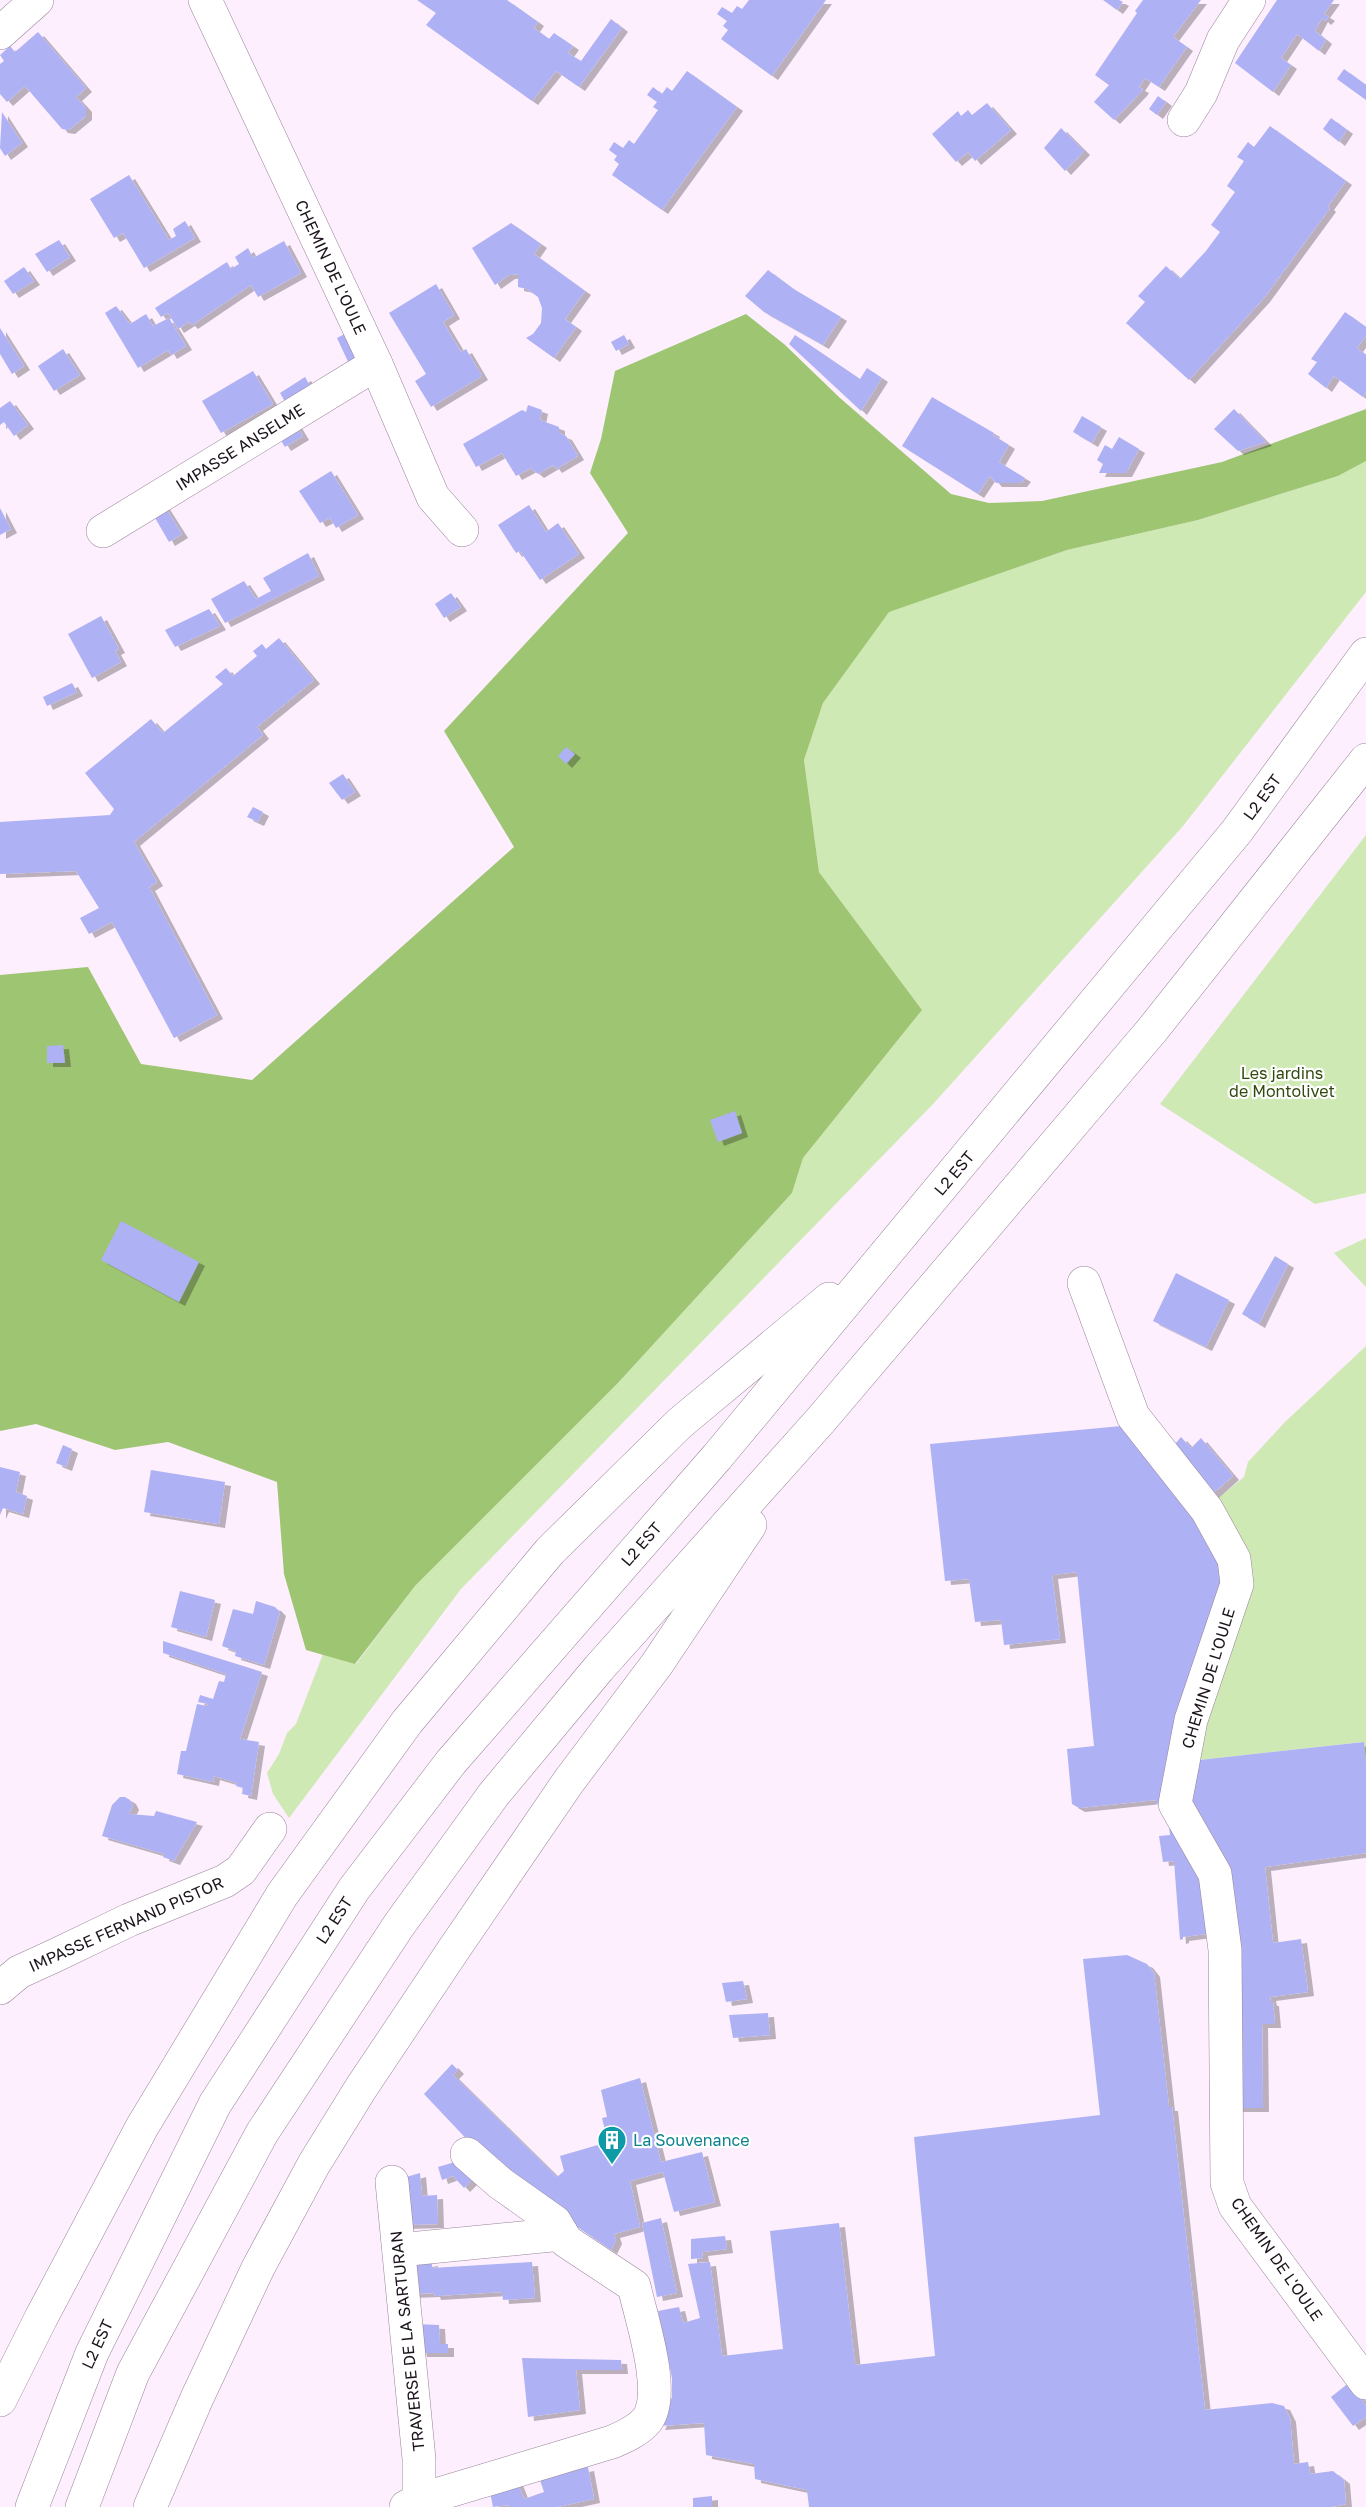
<svg xmlns="http://www.w3.org/2000/svg" width="1366" height="2507" font-family="'Golos Text',sans-serif">
<style>
.green{fill:#cee9b4}
.forest{fill:#9ec572}
.building{fill:#aeb1f4;filter:url(#shadow)}
.lines{fill:none;stroke-linecap:round;stroke-linejoin:round}
.street-casing{stroke:#988499;stroke-width:34}
.highway-casing{stroke:#988499;stroke-width:34}
.street{stroke:#fff;stroke-width:33}
.highway{stroke:#fff;stroke-width:33}
.labels{text-anchor:middle;dominant-baseline:central;stroke-width:4.5;stroke-linejoin:round;paint-order:stroke}
.street-label{font-size:16px;fill:#1c141c;stroke:#fff}
.park-label{font-size:16px;fill:#31490d;stroke:#fff}
.culture-label{font-size:16px;fill:#0d838f;stroke:#fff;text-anchor:start}
</style>
<defs>
<filter id="shadow"><feDropShadow dx="6" dy="4" stdDeviation="0" flood-color="#0004"/></filter>
</defs>
<rect width="100%" height="100%" fill="#fdeffe"/>
<g class="green">
<path d="M1366,461v131l-183,234 -249,277 -473,486 -172,229 -16,-24 -6,-21 12,-19 8,-21 9,-9 27,-70 33,10 59,-78 202,-202 175,-191 11,-35 119,-148 -103,-138 -15,-112 19,-57 66,-92 178,-61 131,-30 140,-44z"/>
<path d="M1366,835v358l-51,11 -155,-100z"/>
<path d="M1366,1238v49l-32,-34z"/>
<path d="M1366,1346v419l-3,-23 -172,19 22,-259 31,-25 4,-15 37,-40z"/>
</g>
<path class="forest" d="M746,314l38,30 56,54 111,96 38,9 53,-2 180,-39 144,-53v52l-28,15 -140,44 -131,30 -178,62 -66,91 -19,57 15,112 103,138 -119,148 -11,35 -175,191 -202,202 -60,78 -49,-14 -22,-76 -7,-92 -109,-40 -53,8 -79,-26 -36,7v-456l88,-8 53,97 111,16 262,-233 -70,-116 184,-198 -38,-60 11,-34 14,-68z"/>
<g class="building">
<path d="M417,0h90l31,22 -4,6 15,11 5,-6 19,13 -5,7 13,8 30,-42 11,9 -43,59 -23,-16 -24,30 -106,-76 10,-12z"/>
<path d="M749,0h77l-54,76 -51,-37 7,-9 -5,-4 4,-5 -10,-7 5,-7 10,6 5,-7 5,3z"/>
<path d="M1103,0h16l4,2 -6,8z"/>
<path d="M1143,0h58l-28,37 14,10 -28,40 -14,-9 -6,9 4,2 -2,3 -27,28 -20,-18 15,-17 -14,-10 42,-62 -2,-2z"/>
<path d="M1277,0h57l-10,14 5,3 -4,4 -3,-3 -7,13 11,9 -7,11 -22,-17 -16,24 10,7 -18,27 -38,-29z"/>
<path d="M38,32l48,56 -10,9 10,11v8l-17,14 -7,-1 -37,-43 -18,16 -7,-8v-30l4,-3 -4,-6 10,-9 5,6z"/>
<path d="M1344,69l22,16v15l-29,-21z"/>
<path d="M687,71l50,36 -75,103 -50,-35 7,-11 -5,-4 3,-4 -8,-6 5,-8 9,6 6,-8 5,4 24,-34 -5,-3 4,-5 -10,-7 6,-8 9,7 5,-7 5,4z"/>
<path d="M1158,96l8,6 -9,13 -8,-6z"/>
<path d="M987,103l24,27 -36,31 -7,-9 -12,10 -24,-28 26,-23 3,5 7,-6 4,5z"/>
<path d="M2,112l20,31 -17,13 -5,-8z"/>
<path d="M1331,118l16,12 -8,12 -16,-13z"/>
<path d="M1270,126l76,55 -18,25 2,2 -66,90 -75,82 -63,-57 19,-21 -7,-6 28,-30 14,13 26,-28 14,-19 -9,-7 24,-33 -8,-6 17,-25 -7,-4 11,-15 6,5z"/>
<path d="M1061,128l23,23 -19,20 -21,-23z"/>
<path d="M129,175l40,65 7,-4 -3,-7 12,-8 10,17 -51,30 -21,-35 -9,5 -24,-39z"/>
<path d="M511,223l30,21 -7,10 51,37 -20,28 11,8 -22,31 -28,-20 7,-4 8,-11 1,-15 -4,-11 -11,-8 -9,-2v-13l-9,1 -14,10 -23,-37z"/>
<path d="M59,240l11,17 -23,15 -12,-18z"/>
<path d="M284,241l17,32 -43,24 -7,-12 -59,40 -3,-3 -11,7 -10,-16 -7,4 -6,-9 72,-46 4,7 8,-5 -4,-7 13,-9 5,10z"/>
<path d="M24,267l10,14 -21,13 -9,-13z"/>
<path d="M768,270l24,18 49,29 -18,28 -59,-33 -19,-16z"/>
<path d="M436,284l18,31 -11,7 18,30 5,-3 16,27 -51,31 -16,-26 11,-7 -37,-61z"/>
<path d="M116,306l14,18 16,-10 7,12 16,-8 17,28 -15,9 -3,-5 -30,18 -33,-55z"/>
<path d="M1345,312l21,15v9l-9,12 9,7v37l-3,5 -29,-21 -8,12 -18,-14 9,-12 -6,-3z"/>
<path d="M0,328l24,38 -12,8 -12,-20z"/>
<path d="M352,330l9,19 -10,19 -14,-30z"/>
<path d="M624,335l5,9 -13,7 -5,-9z"/>
<path d="M795,335l65,44 7,-11 15,10 -21,33 -72,-67z"/>
<path d="M63,349l17,26 -26,16 -16,-25z"/>
<path d="M253,371l20,33 -52,29 -19,-32z"/>
<path d="M305,377l8,14 -25,16 -8,-14z"/>
<path d="M932,397l62,36 -1,2 16,10 -10,17 26,16 -4,5h-25l-6,-7 -12,18 -76,-48z"/>
<path d="M10,401l18,24 -14,11 -10,-14 -4,3v-17z"/>
<path d="M528,405l14,5 -2,10 19,7v6l7,3 12,20 -22,13 -3,-4 -15,9 -7,-6 -15,8 -14,-23 -26,14 -13,-23 59,-34 4,2z"/>
<path d="M1234,409l32,33 -28,9 -24,-22z"/>
<path d="M1082,416l19,11 -9,16 -19,-11z"/>
<path d="M294,421l9,15 -18,11 -8,-13z"/>
<path d="M1119,437l20,12 -13,24h-27l4,-9 -6,-4 8,-15 7,4z"/>
<path d="M331,471l27,44 -22,13 -6,-10 -10,5 -21,-32z"/>
<path d="M163,504l19,30 -13,8 -18,-31z"/>
<path d="M529,505l17,27 12,-9 21,31 -39,26 -20,-29 -4,2 -18,-28z"/>
<path d="M0,508l11,21 -11,6z"/>
<path d="M308,553l11,23 -94,47 -14,-24 33,-18 12,18 15,-8 -8,-13z"/>
<path d="M451,593l10,14 -17,11 -9,-14z"/>
<path d="M209,609l11,17 -45,21 -10,-17z"/>
<path d="M101,616l18,33 -4,2 6,11 -29,16 -24,-44z"/>
<path d="M279,638l35,42 -57,47 6,8 -129,107 23,40 -8,5 68,128 -43,23 -62,-116 -23,12 -9,-16 19,-10 -23,-37 -76,3v-52l110,-7 4,-6 -29,-36 66,-54 12,14 60,-49 -8,-7 11,-9 7,8 24,-20 -4,-5 9,-7 4,5z"/>
<path d="M72,683l5,9 -30,14 -4,-9z"/>
<path d="M566,747l9,7 -9,10 -8,-8z"/>
<path d="M343,774l12,18 -13,8 -13,-17z"/>
<path d="M253,807l10,5 -5,10 -11,-5z"/>
<path d="M63,1045l2,18h-18v-17z"/>
<path d="M735,1111l7,22 -24,9 -8,-22z"/>
<path d="M121,1221l78,41 -20,40 -78,-42z"/>
<path d="M1275,1256l13,8 -29,60 -17,-10z"/>
<path d="M1176,1273l53,27 -23,47 -53,-26z"/>
<path d="M1132,1425l89,127 7,27 -60,224 -12,1v-4l-77,8 -7,-4 -5,-55 27,-3 -17,-174 -25,3 8,64 -56,6 -3,-25 -26,2 -6,-43 -24,2 -15,-137z"/>
<path d="M1181,1437l10,11 10,-10 32,38 -25,22 -38,-48z"/>
<path d="M63,1445l9,4 -6,18 -10,-4z"/>
<path d="M0,1467l20,5 -4,20 11,4 -4,18 -20,-6 -3,7z"/>
<path d="M151,1470l74,12 -6,42 -75,-12z"/>
<path d="M180,1591l35,9 -9,37 -35,-10z"/>
<path d="M256,1601l19,6 5,5 -16,53 -29,-9 1,-5 -14,-5 11,-37 20,5z"/>
<path d="M163,1641l99,31 -22,67 19,3 -8,54 -9,-2 1,-6 -7,-2 1,-3 -23,-7 -1,6 -36,-8 4,-23h5l11,-47 10,2 1,-2 -10,-2 2,-7 13,4 6,-18 5,1 2,-8 -63,-21z"/>
<path d="M1364,1742l2,23v88l-101,14 8,76 28,-4 7,53 -38,5 1,5h2l2,22h-13l1,84h-28l-1,-155 -52,-150 9,-42z"/>
<path d="M120,1797h5l5,3 3,6 -4,8 25,2 2,-5 41,11 -23,39 -11,-4 1,-3 -62,-18 10,-31z"/>
<path d="M1168,1817l31,45 14,71 -30,4v2l-3,1 -6,-79 -11,1 -4,-26 11,-1z"/>
<path d="M1127,1955l20,9 7,9 15,134h3l33,303 67,-7 12,3 6,12 4,46 14,-2 2,12 23,-3 11,9 2,24 -15,3h-522l-2,-17 -52,-11 -1,-15 -48,-9 -2,-32 -45,3 13,-29v-19l-14,-67 21,-4 4,16 17,-5 -12,-54 22,-2 12,94 61,-7 -13,-118 69,-8 16,142 80,-9 -21,-219 186,-22 -17,-156z"/>
<path d="M743,1981l4,18 -21,3 -4,-19z"/>
<path d="M768,2013l2,22 -37,3 -4,-23z"/>
<path d="M452,2064l6,6 -5,5 104,102 7,-6 -4,-15 48,-14 -6,-24 5,-1 -6,-27 39,-12 21,84 41,-10 13,50 -41,10 -11,-40 -33,9 10,46 -26,7 2,6 -5,10 -38,-26 -98,-76 -51,-54z"/>
<path d="M462,2160l15,15 -13,13 -11,-12 -11,4 -4,-13z"/>
<path d="M420,2173l2,23 15,-1 1,29 -37,1 -5,-45z"/>
<path d="M661,2218l16,75 -20,4 -15,-74z"/>
<path d="M725,2236l2,13 -25,3 1,6 -12,1v-20z"/>
<path d="M432,2262v6l100,-6 3,36 -32,2 -1,-8 -67,4 -1,-3 -27,1 -1,-28z"/>
<path d="M416,2324l23,1 1,19h8v9h-27z"/>
<path d="M522,2358l99,2 1,10h-46l4,40 -52,7z"/>
<path d="M1350,2382l16,24v11l-13,9 -22,-29z"/>
<path d="M588,2467l6,32 -37,8h-48l-1,-2 -15,2 -4,-20 27,-8 8,20 20,-7 -5,-15z"/>
<path d="M712,2496v11h-19v-9z"/>
</g>
<g class="lines">
<g class="street-casing">
<g id="street">
<path d="M205,0l171,364 57,133 29,33"/>
<path d="M0,33l37,-33"/>
<path d="M1184,120l17,-27 22,-53 26,-40"/>
<path d="M103,531l273,-167"/>
<path d="M1084,1283l49,133 74,94 27,49 3,25 -46,136 -16,84 40,70 10,76 2,233 8,23 131,177"/>
<path d="M0,1988l19,-16 35,-16 75,-36 96,-39 16,-11 29,-41"/>
<path d="M392,2182l27,277v41"/>
<path d="M399,2250l163,-16"/>
<path d="M406,2507l13,-7 193,-58c12,-5 26,-11 35,-22 20,-27 -6,-102 -13,-134l-68,-45 -11,-19 -55,-39 -33,-29"/>
</g>
</g>
<g class="highway-casing">
<g id="highway">
<path d="M0,2400l41,-82 101,-191 140,-232 125,-173 143,-171 130,-128 149,-124"/>
<path d="M32,2507l60,-154 123,-249 139,-215 97,-127 266,-305 520,-626 129,-177"/>
<path d="M82,2507l51,-134 129,-240 137,-208 95,-131 105,-126 221,-247 333,-392 213,-269"/>
<path d="M150,2507l47,-109 61,-130 56,-104 47,-76 93,-139 115,-168 88,-117 93,-139"/>
</g>
</g>
<use href="#street" class="street"/>
<use href="#highway" class="highway"/>
</g>
<defs>
<g id="building-pin" transform="scale(1.5)"><path d="M0 17L-7.5 6A9.5 9.5 0 1 1 7.5 6Z" fill="#0f9aa8" stroke="#fff"/><path d="M-4-6H4V6H1V3H-1V6H-4ZM-2.5-4.3h1.7v1.8h-1.7ZM.8-4.3h1.7v1.8H.8ZM-2.5-1h1.7V.8h-1.7ZM.8-1h1.7V.8H.8Z" fill="#fff"/></g>
</defs>
<g fill-rule="evenodd">
<use href="#building-pin" x="612" y="2140"/>
</g>
<g class="labels">
<g class="street-label">
<text transform="translate(331 267) rotate(65)">CHEMIN DE L'OULE</text>
<text transform="translate(240 447) rotate(-32)">IMPASSE ANSELME</text>
<text transform="translate(1262 797) rotate(-54)">L2 EST</text>
<text transform="translate(954 1173) rotate(-50)">L2 EST</text>
<text transform="translate(641 1544) rotate(-49)">L2 EST</text>
<text transform="translate(1208 1678) rotate(-73)">CHEMIN DE L'OULE</text>
<text transform="translate(334 1920) rotate(-57)">L2 EST</text>
<text transform="translate(126 1924) rotate(-24)">IMPASSE FERNAND PISTOR</text>
<text transform="translate(1277 2259) rotate(55)">CHEMIN DE L'OULE</text>
<text transform="translate(407 2341) rotate(-96)">TRAVERSE DE LA SARTURAN</text>
<text transform="translate(97 2344) rotate(-65)">L2 EST</text>
</g>
<g class="park-label">
<text x="1282" y="1073">Les jardins<tspan x="1282" dy="18">de Montolivet</tspan></text>
</g>
<g class="culture-label">
<text x="633" y="2140">La Souvenance</text>
</g>
</g>
</svg>
